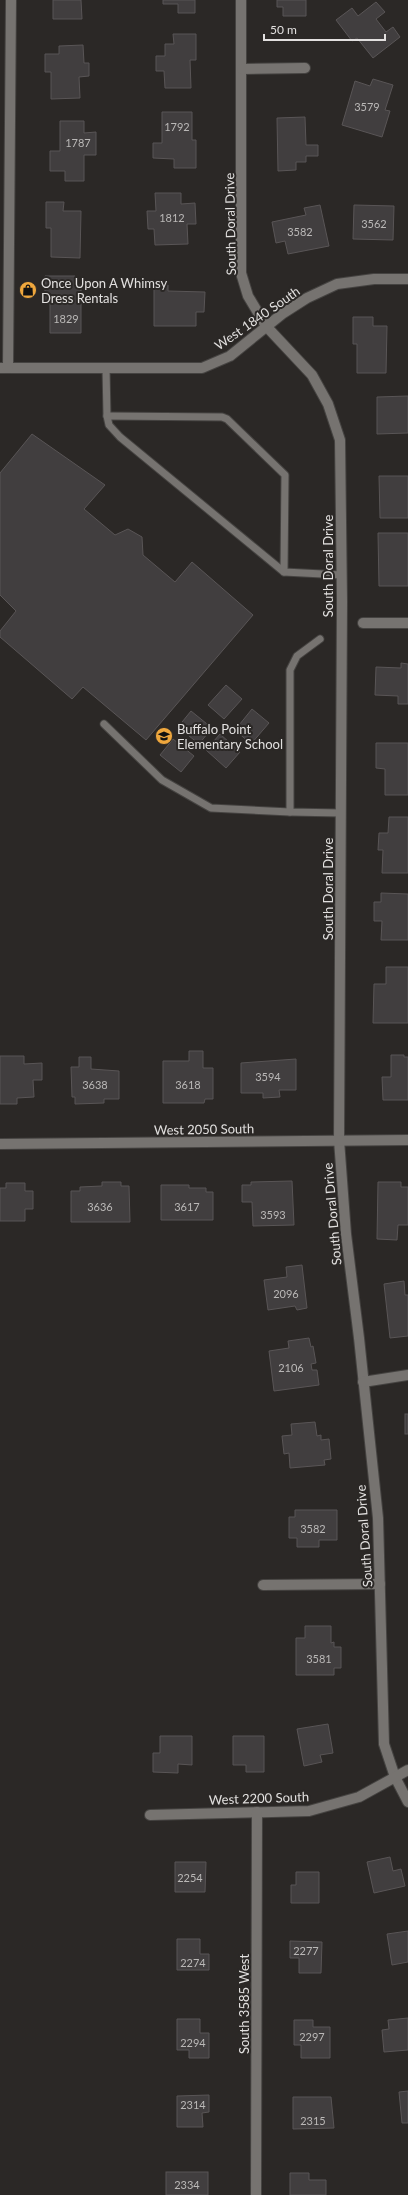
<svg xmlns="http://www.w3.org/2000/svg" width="408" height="2195" font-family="Lato,sans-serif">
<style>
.building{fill:#413e3f;stroke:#595556}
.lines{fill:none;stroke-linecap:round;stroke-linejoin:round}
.service-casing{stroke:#454341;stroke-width:9}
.minor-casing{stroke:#454341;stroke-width:12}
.service{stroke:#767370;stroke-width:7}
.minor{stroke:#767370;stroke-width:10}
.labels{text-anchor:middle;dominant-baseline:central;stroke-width:4;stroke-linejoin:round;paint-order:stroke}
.number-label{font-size:11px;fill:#bab8b7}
.street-label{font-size:13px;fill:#e2e0df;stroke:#2b2826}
.poi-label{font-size:13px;fill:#e2e0df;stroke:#2b2826;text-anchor:start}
</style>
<rect width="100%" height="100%" fill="#2b2826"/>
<g class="building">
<path d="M53,0h28l1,19h-29z"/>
<path d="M163,0h32v13h-17v-9h-15z"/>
<path d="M277,0h29v16h-23v-9h-6z"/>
<path d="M376,2l9,10 -9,7 10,13 7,-5 7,10 -27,21 -16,-20 -5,3 -16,-21 16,-12 6,8z"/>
<path d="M173,34h23v26h-6l1,28h-26l-1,-17h-8v-15h9v-12h9z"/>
<path d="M83,45l1,18h5v13l-10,1 1,21 -29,1v-27h-6v-18h14v-8z"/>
<path d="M373,79l20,6 -8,25 5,1 -8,26 -40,-12 13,-44 15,5z"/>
<path d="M162,112h30v28h4v28h-22v-9l-21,-1v-15h9z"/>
<path d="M305,117l1,28h12v11h-12v6h-10v8l-18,1 -1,-53z"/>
<path d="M60,121h24v12l12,-1v23h-12v26h-19v-10h-15v-20h10z"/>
<path d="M155,193h26v11l14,-1 1,21h-9l1,20 -33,1 -1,-16h-6l-1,-18h9z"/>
<path d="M46,202h18l-1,9h18l-1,47 -29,-1v-29h-5z"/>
<path d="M320,205l9,41 -41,8 -3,-13 -9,2 -4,-21 34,-7 -2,-7z"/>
<path d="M354,205l40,1 -1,34 -40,-1z"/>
<path d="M45,276h30v9h6v48h-31v-30h-5z"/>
<path d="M154,285h14v6l37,1 -1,20h-8v14h-42z"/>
<path d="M353,317h20v9h14l-1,47h-29v-29h-4z"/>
<path d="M408,396v37l-31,1v-37z"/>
<path d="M32,434l73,51 -21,24 31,26 13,-6 14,8 1,18 32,27 17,-20 61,53 -107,125 -63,-53 -11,12 -72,-62v-6l16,-20 -16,-16v-122z"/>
<path d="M379,476h29v42h-28z"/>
<path d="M378,533h30v53h-29z"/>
<path d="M401,663l7,1v40h-10v-8l-23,-1 1,-28 25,1z"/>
<path d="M226,685l16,14 -18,20 -16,-14z"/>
<path d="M252,709l17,14 -18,21 -16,-14z"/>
<path d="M191,711l21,17 -13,16 -21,-17z"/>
<path d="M220,734l20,18 -14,16 -20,-18z"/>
<path d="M173,739l21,17 -13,16 -21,-17z"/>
<path d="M376,743h32v52h-23v-26l-9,-1z"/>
<path d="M389,817h19v56h-26l1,-23h-5l1,-17h9z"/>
<path d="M381,893l27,1v46h-27l1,-19h-8v-19h7z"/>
<path d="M386,967h22v56h-35l1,-39h12z"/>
<path d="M189,1051h14v17h10v31h-8l-1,4h-41v-42h26z"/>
<path d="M391,1055h13v2h4v43h-25l-1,-23h9z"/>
<path d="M0,1056h24v8l18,-1v17h-9l1,17 -17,1v6h-17z"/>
<path d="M79,1057h12v12l28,2v28h-15v4l-29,1v-7h-3l-1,-30h8z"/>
<path d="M296,1059v31h-17l1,7 -17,1v-5h-22v-30z"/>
<path d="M292,1181l2,44 -41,1 -1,-24h-10v-17h9v-3z"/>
<path d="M102,1182h19v4h8l1,36h-59v-31h9v-4l22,-1z"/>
<path d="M378,1182h23v5h7v38h-10l-1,15 -20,-1z"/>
<path d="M6,1183h19v8h8v18h-8v12h-25v-33h6z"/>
<path d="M161,1185h28v3h17v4h7v28h-52z"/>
<path d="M302,1265l5,43 -10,2 -2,-4 -27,4 -4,-30 23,-3 -1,-10z"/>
<path d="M404,1281l1,14h3v41l-18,2 -6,-54z"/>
<path d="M309,1338l2,9 2,-1 3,17 -5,1 1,6h5l2,15 -45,6 -5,-40 20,-3 -1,-7z"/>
<rect x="405" y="1414" width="3" height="20"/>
<path d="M315,1422l2,14 4,-1v5l8,-1 2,20 -7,1 1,5 -35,3 -1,-15 -5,1 -2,-18 10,-1 -1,-11z"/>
<path d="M295,1510h42v30h-18v7h-22v-9h-8v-21h6z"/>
<path d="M305,1626h26v17l3,-1v5h7v21h-7v7h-38v-37h9z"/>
<path d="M328,1724l5,29 -13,2 2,7 -18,4 -7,-37z"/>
<path d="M160,1736h32v29l-14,-1v9l-25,-1v-19h7z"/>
<path d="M233,1736h31v36h-18v-7h-13z"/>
<path d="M390,1857l3,14 8,-2 4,17 -31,7 -7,-31z"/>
<path d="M175,1862h31l-1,30h-30z"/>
<path d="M296,1872h23v31h-28v-18h5z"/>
<path d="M408,1931v31l-16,3 -5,-31z"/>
<path d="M177,1939h23v15h9v16h-32z"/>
<path d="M290,1941l32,1 -1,31h-22v-15h-9z"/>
<path d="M408,2018v32l-24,2 -2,-22 7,-1 -1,-9z"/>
<path d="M177,2019h23v14h9v25h-20v-8h-12z"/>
<path d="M294,2020h19v7h17v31h-29v-13h-7z"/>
<path d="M408,2091v32h-6l-3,-31z"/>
<path d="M209,2095v17l-7,1 1,14h-26v-31z"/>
<path d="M293,2097h38l3,31 -41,1z"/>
<rect x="166" y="2172" width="42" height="23"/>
<path d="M290,2173h19v7h17v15h-36z"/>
</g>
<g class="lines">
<g class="service-casing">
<g id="service">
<path d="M106,368l1,48 2,9 11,12 164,135 58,3"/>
<path d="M107,416l115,1 5,2 58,56 -1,97"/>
<path d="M320,639l-23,17 -7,14v142l51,1"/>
<path d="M104,724l58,56 49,28 79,4"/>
</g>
</g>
<g class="minor-casing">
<g id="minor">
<path d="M241,0v273l7,23 18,30 46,49 16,29 12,36 2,161 -3,539 7,94 13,104 19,180 6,226 11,33 13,25"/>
<path d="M242,69l63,-1"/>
<path d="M0,368h202l28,-12 52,-42 25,-16 30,-14 37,-5h34"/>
<path d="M8,368l3,-368"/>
<path d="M363,623h45"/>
<path d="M0,1144l408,-4"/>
<path d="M363,1382l45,-7"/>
<path d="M263,1585l117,-1"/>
<path d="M150,1815l159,-4 50,-14 49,-27"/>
<path d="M256,2195l1,-383"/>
</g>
</g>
<use href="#service" class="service"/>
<use href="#minor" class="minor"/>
</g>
<defs>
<g id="shop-disc" transform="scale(0.9)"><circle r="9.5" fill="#efa73d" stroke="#2b2826"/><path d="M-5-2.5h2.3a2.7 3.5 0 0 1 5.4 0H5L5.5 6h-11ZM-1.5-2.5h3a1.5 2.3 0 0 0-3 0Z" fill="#111"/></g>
<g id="school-disc" transform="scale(0.9)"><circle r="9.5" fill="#efa73d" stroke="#2b2826"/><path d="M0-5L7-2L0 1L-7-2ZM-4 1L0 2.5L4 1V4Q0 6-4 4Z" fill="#111"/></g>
</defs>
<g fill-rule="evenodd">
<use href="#shop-disc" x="28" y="290"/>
<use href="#school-disc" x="164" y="736"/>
</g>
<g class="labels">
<g class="number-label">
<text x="367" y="106">3579</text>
<text x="177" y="126">1792</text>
<text x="78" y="142">1787</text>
<text x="172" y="217">1812</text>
<text x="374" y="223">3562</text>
<text x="300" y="231">3582</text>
<text x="66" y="318">1829</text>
<text x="268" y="1076">3594</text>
<text x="95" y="1084">3638</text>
<text x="188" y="1084">3618</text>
<text x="100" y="1206">3636</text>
<text x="187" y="1206">3617</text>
<text x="273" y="1214">3593</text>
<text x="286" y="1293">2096</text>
<text x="291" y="1367">2106</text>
<text x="313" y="1528">3582</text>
<text x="319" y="1658">3581</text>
<text x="190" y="1877">2254</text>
<text x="306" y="1950">2277</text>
<text x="193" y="1962">2274</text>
<text x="312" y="2036">2297</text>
<text x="193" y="2042">2294</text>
<text x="193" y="2104">2314</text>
<text x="313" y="2120">2315</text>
<text x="187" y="2184">2334</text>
</g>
<g class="street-label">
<text transform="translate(230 224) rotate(-91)">South Doral Drive</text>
<text transform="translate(257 318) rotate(-35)">West 1840 South</text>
<text transform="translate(328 566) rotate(-90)">South Doral Drive</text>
<text transform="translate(328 889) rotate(-90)">South Doral Drive</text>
<text transform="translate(204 1129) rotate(-1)">West 2050 South</text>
<text transform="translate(332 1214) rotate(-95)">South Doral Drive</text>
<text transform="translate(364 1536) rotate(-94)">South Doral Drive</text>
<text transform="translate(259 1798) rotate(-2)">West 2200 South</text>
<text transform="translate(244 2004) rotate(-90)">South 3585 West</text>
</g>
<g class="poi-label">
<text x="41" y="283">Once Upon A Whimsy<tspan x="41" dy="15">Dress Rentals</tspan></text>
<text x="177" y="729">Buffalo Point<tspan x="177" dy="15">Elementary School</tspan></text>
</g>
</g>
<path d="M264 34v6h121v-6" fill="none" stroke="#e2e0df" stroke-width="2"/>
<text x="270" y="34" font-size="12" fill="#e2e0df" stroke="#2b2826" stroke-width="3" paint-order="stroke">50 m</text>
</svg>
